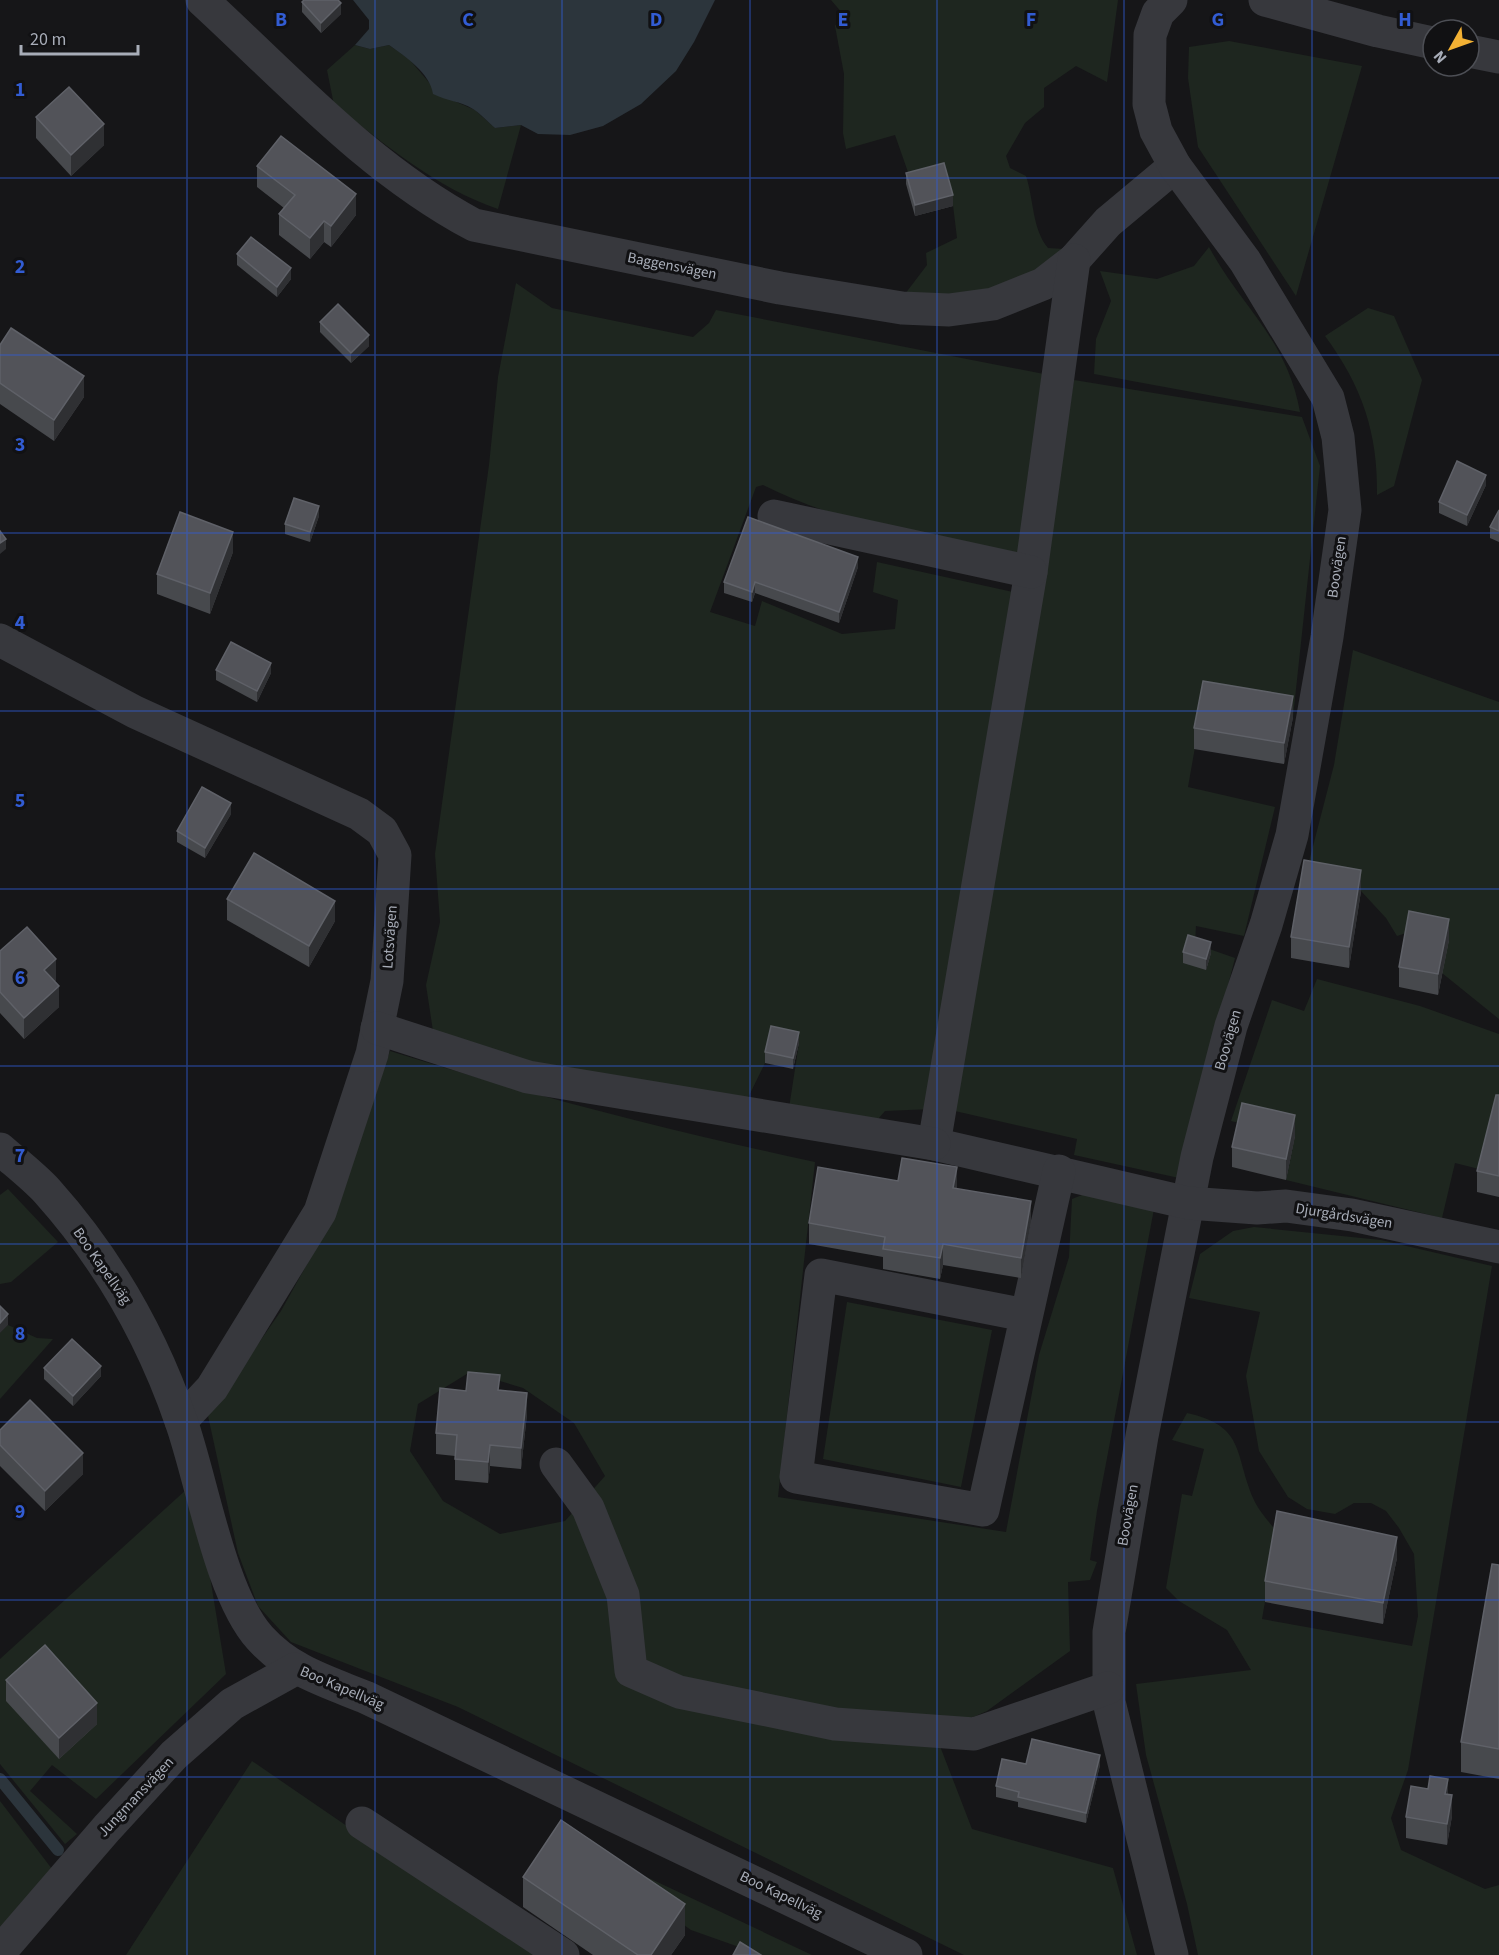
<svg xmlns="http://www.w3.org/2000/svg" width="1499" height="1955" font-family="'Source Sans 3',sans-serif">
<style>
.green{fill:#1e261f;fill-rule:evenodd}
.water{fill:#2c353c}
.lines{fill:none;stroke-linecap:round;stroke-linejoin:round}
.stream{stroke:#2c353c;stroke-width:12}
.minor{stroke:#37383d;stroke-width:33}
.wall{fill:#47494d}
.shaded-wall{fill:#2f3033}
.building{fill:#525359;stroke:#5f6168;stroke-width:1.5}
.grid{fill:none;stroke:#325cd3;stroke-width:1.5;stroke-opacity:0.55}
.labels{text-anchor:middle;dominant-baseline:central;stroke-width:6;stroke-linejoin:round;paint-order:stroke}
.street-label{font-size:15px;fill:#a8adb8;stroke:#111113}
.grid-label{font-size:20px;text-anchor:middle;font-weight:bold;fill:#325cd3;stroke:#111113;stroke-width:6;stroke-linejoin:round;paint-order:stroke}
</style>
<rect width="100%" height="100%" fill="#161618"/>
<g class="green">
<path d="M831,0h287l-11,82 -31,-16 -32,22v19l-19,16 -19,33 4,12 16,8c8,24 6,53 22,72l16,1c-26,23 -59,40 -94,45 -21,3 -44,0 -65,0l22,-29 -1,-12 31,-15 -4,-33 -44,-30 -14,-40 -49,14 -3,-16 1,-59 -9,-48 8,-12z"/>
<path d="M1229,41l133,25 -66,230 -98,-149 -10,-69 1,-31z"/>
<path d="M355,45l15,4 19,-4 20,14 23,27 22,15 21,9 20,18 26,-3 -23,84c-62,-21 -113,-65 -164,-104l-7,-35z"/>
<path d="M1209,247c33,61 78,92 91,165l-206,-38 2,-35 15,-38 -11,-30 57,8 37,-13z"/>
<path d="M516,283l36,25 141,29 16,-14 7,-13 333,65 -31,186c-86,-21 -174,-36 -255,-76l-7,2 -46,125 45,14 7,-25 80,33 53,-5 3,-29 -25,-8 4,-30 136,30 -81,517 -47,2 -13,15 -83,-18 10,-65 -28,-6 -6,26 -21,43 -193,-34 -118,-41 -7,-46 14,-63 -5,-68 54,-389 9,-88z"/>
<path d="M1368,308l26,8 28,64 -28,106 -17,9c1,-62 -15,-109 -52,-159z"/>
<path d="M1074,380l228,37 18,49 -27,251 -90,-15 -15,85 87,20 -31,129 -48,-10 -1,18 40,14 -56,220 -105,-23 3,-16 -122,-28z"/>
<path d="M1353,650l146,52v317l-57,-46 6,-33 -39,-8 -12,4 -11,-18 -25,-27 -57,-10 30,-116z"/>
<path d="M1317,979l103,27 79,28v82l-16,54 -28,-7 -13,55 -156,-38 9,-44 -64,-15 41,-121 32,11z"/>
<path d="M390,1051c140,44 281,80 425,111l-37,335 228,35 33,-177 30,-98 3,-58 15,-6 67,16 -57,302 -7,49 7,2 -7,18 -22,2 2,69 -83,60 -27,12 -32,-8 44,114 141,39 24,87h-173l-506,-248 -167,-65 -33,-36 -20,-53 -30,-137 73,-105 55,-99zM470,1372l53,16 51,35 31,53 -40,45 -65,13 -57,-33 -33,-50 8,-47z"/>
<path d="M8,1189l50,53 -47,40 -11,2v-89z"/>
<path d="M1254,1227l127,13 111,26 -84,504 -17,48 10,32 84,39 14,-4v70h-301l-11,-51 -41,-149 -10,-71 115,-14 -24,-40 -48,-29 -13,-13 16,-94 10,2 12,-47 -32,-9 15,-27c58,13 47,39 66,85 5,12 16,24 24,34l-15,87 150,27 6,-30 -4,-62 -15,-26 -13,-17 -15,-8h-17l-19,11 -28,-5 -19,-12 -29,-46 -13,-75 14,-64 -71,-14 11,-44 33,-23z"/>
<path d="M847,1302l145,28 -31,157 -138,-28z"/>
<path d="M8,1325l29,13 16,1 -53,60v-66z"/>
<path d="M187,1489l14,33 25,152 -130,125 -44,-34 -22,26 47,43 -12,10 -65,-80v-105z"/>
<path d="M252,1761l283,194h-409z"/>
<path d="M0,1801l52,68 -52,62z"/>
<path d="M577,1850l23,5 212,100h-59l-14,-8 -48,-17z"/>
</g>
<path class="water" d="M353,0h362l-21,42 -18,29 -35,33 -38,22 -33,9 -32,-1 -17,-9 -26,3c-7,-6 -14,-14 -22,-19 -13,-8 -26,-8 -40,-15 -3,-21 -27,-37 -44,-49l-19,4 -15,-4 14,-16v-9z"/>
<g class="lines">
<path class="stream" d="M0,1779l58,71"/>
<g class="minor">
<path d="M202,0c87,80 167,169 272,225l306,63 122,20 47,2 44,-6 50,-20 31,-24 34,-38 67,-56"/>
<path d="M1171,0l-13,13 -8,22 -1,69 7,27 19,35 70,95 83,137 10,39 7,73 -18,127 -35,198 -26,90 -35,101 -34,131 -55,279 -33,196v70l63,253"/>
<path d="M1265,0l113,31 55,12"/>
<path d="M1469,51l30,6"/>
<path d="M1074,260l-43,312 -97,572 254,59 69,5 29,-2 66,9 147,32"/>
<path d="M774,516l257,56"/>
<path d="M0,640l135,72 224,102 23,17 13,24 -8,126 -15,73 -52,158 -108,176 -31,33"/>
<path d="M377,1028l151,49 406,67"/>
<path d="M0,1149c16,14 33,27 47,42 60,67 105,146 134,230 21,59 39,173 79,217 30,33 65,43 105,59l541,258"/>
<path d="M1025,1315l-204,-40 -25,202 187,33 76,-339"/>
<path d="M556,1464l32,44 35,87 8,76 48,21 156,32 139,10 134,-46"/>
<path d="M362,1823l201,132"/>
<path d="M0,1952l107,-124 67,-73 58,-51 63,-35"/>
</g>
</g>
<g class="wall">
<path d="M302,2l39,12 -20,19 -19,-21z"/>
<path d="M36,117l68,28 -33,31 -35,-38z"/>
<path d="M257,166l99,49 -25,32 -7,-5 -14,17 -31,-24v-21l5,-6 -27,-21z"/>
<path d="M906,173l47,33 -38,10 -9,-32z"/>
<path d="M237,254l54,25 -14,18 -40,-32z"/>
<path d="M320,322l49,24 -18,17 -31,-31z"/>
<path d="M0,345l84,52 -30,44 -54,-37z"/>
<path d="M1486,485l-19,41 -28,-13v-11z"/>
<path d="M1499,510v32l-9,-4v-11z"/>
<path d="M319,516l-9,26 -25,-8v-10z"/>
<path d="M233,552l-23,62 -53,-20v-20z"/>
<path d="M858,567l-19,56 -84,-30 -3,9 -28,-9v-11z"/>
<path d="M216,670l55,3 -14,29 -41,-22z"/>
<path d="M1293,717l-9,47 -90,-15v-21z"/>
<path d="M231,814l-26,44 -28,-16v-11z"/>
<path d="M1361,891l-12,77 -58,-10v-21z"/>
<path d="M227,899l108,22 -26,46 -82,-47z"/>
<path d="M1449,940l-11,55 -39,-8v-20z"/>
<path d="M0,951l56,29 -2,2 5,25 -35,32 -24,-26z"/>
<path d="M1183,952l28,1 -5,17 -23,-7z"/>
<path d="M799,1043l-6,26 -28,-6v-11z"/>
<path d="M1499,1095v102l-22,-5v-21z"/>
<path d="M1295,1136l-9,44 -54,-13v-20z"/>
<path d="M898,1181l58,8 75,33 -10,56 -78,-13 -3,14 -57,-10v-12l-74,-13v-21z"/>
<path d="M44,1368l57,8 -28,30 -29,-27z"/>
<path d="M500,1390l27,24 -6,55 -31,-3 -2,17 -33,-3v-24l-19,-2v-21l30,-42z"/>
<path d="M0,1430l83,44 -38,37 -45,-45z"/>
<path d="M1397,1558l-14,66 -118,-22v-21z"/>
<path d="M1499,1565v214l-38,-7v-30z"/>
<path d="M6,1680l91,44 -38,35 -53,-58z"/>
<path d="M1026,1764l74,1 -14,58 -68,-16v-5l-22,-5v-11z"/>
<path d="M1448,1794l4,22 -5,29 -41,-7v-21z"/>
<path d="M523,1877l162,58 -14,20h-78l-70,-48z"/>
</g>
<g class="shaded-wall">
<path d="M341,3v11l-20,19v-10z"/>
<path d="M104,124v21l-33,31v-21z"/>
<path d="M356,194v21l-25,32v-21z"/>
<path d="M953,195v11l-38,10v-11z"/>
<path d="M324,221v21l-14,17v-21z"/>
<path d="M291,268v11l-14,18v-10z"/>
<path d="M369,335v11l-18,17v-10z"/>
<path d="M84,376v21l-30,44v-21z"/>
<path d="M1486,475v10l-19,41v-11z"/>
<path d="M319,506v10l-9,26v-10z"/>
<path d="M233,532v20l-23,62v-21z"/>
<path d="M6,539v10l-6,5v-11z"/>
<path d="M858,557v10l-19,56v-11z"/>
<path d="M755,582v11l-3,9v-10z"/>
<path d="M271,663v10l-14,29v-11z"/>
<path d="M1293,696v21l-9,47v-21z"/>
<path d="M231,803v11l-26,44v-10z"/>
<path d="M1361,870v21l-12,77v-21z"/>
<path d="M335,901v20l-26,46v-21z"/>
<path d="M1449,919v21l-11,55v-21z"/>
<path d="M1211,942v11l-5,17v-11z"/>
<path d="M56,959v21l-12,11v-21z"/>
<path d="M59,986v21l-35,32v-21z"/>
<path d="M799,1032v11l-6,26v-11z"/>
<path d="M1295,1115v21l-9,44v-21z"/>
<path d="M957,1167v21l-4,21v-21z"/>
<path d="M1031,1201v21l-10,56v-20z"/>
<path d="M943,1244v21l-3,14v-21z"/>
<path d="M8,1314v11l-8,8v-10z"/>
<path d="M101,1366v10l-28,30v-10z"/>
<path d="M527,1393v21l-6,55v-21z"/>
<path d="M490,1445v21l-2,17v-21z"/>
<path d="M83,1453v21l-38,37v-20z"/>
<path d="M1397,1537v21l-14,66v-21z"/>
<path d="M97,1703v21l-38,35v-21z"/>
<path d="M1100,1755v10l-14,58v-10z"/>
<path d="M1448,1779v21l-3,-6z"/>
<path d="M1452,1795v21l-5,29v-21z"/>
<path d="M685,1904v31l-14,20h-20z"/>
</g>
<g class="building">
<path d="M304,0h34l3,3 -20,20 -19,-21z"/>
<path d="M69,87l35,37 -33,31 -35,-38z"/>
<path d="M281,136l75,58 -25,32 -7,-5 -14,17 -31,-24 16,-19 -38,-29z"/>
<path d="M944,163l9,32 -38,10 -9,-32z"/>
<path d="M251,237l40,31 -14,19 -40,-33z"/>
<path d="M338,304l31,31 -18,18 -31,-31z"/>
<path d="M11,328l73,48 -30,44 -54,-37v-38z"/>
<path d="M1457,461l29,14 -19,40 -28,-13z"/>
<path d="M294,498l25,8 -9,26 -25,-8z"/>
<path d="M1499,510v21l-9,-4z"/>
<path d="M180,512l53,20 -23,61 -53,-19z"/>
<path d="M748,517l110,40 -19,55 -84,-30 -3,10 -28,-10z"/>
<path d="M0,531l6,8 -6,4z"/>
<path d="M231,642l40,21 -14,28 -41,-21z"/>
<path d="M1203,681l90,15 -9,47 -90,-15z"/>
<path d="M202,787l29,16 -26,45 -28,-17z"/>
<path d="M254,853l81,48 -26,45 -82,-47z"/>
<path d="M1304,860l57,10 -12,77 -58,-10z"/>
<path d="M1409,911l40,8 -11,55 -39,-7z"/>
<path d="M27,927l29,32 -12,11 15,16 -35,32 -24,-26v-41z"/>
<path d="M1188,935l23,7 -5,17 -23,-7z"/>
<path d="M771,1026l28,6 -6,26 -28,-6z"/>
<path d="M1496,1095h3v81l-22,-5z"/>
<path d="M1242,1103l53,12 -9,44 -54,-12z"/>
<path d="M902,1158l55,9 -4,21 78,13 -10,57 -78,-14 -3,14 -57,-9 2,-12 -76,-14 9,-56 80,14z"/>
<path d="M0,1306l8,8 -8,9z"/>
<path d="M72,1339l29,27 -28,30 -29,-28z"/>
<path d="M468,1372l32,3 -2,15 29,3 -6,55 -31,-3 -2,17 -33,-3 2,-24 -21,-2 4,-45 26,3z"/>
<path d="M30,1400l53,53 -38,38 -45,-46v-15z"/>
<path d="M1277,1511l120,26 -14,66 -118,-22z"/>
<path d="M1492,1564l7,1v184l-38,-7z"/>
<path d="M45,1645l52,58 -38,35 -53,-58z"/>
<path d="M1032,1739l68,16 -14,58 -68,-16 1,-5 -23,-6 6,-27 24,5z"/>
<path d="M1430,1776l18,3 -3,15 7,1 -5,29 -41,-7 5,-31 17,3z"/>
<path d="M561,1820l124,84 -34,51h-13l-115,-78z"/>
<path d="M740,1942l21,13h-28z"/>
</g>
<path class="grid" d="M187,0v1955M375,0v1955M562,0v1955M750,0v1955M937,0v1955M1124,0v1955M1312,0v1955M0,178h1499M0,355h1499M0,533h1499M0,711h1499M0,889h1499M0,1066h1499M0,1244h1499M0,1422h1499M0,1600h1499M0,1777h1499"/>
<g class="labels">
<g class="street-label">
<text transform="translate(672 266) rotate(11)">Baggensvägen</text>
<text transform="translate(1337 567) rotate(-82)">Boovägen</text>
<text transform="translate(390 937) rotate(-86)">Lotsvägen</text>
<text transform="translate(1228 1040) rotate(-74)">Boovägen</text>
<text transform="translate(1344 1216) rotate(9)">Djurgårdsvägen</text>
<text transform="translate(102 1266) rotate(55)">Boo Kapellväg</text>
<text transform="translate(1128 1515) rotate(-80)">Boovägen</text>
<text transform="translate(342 1688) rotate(23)">Boo Kapellväg</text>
<text transform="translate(136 1797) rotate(-47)">Jungmansvägen</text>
<text transform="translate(781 1895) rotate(26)">Boo Kapellväg</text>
</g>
</g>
<g class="grid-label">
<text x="281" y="26">B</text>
<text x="468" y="26">C</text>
<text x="656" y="26">D</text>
<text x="843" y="26">E</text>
<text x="1031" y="26">F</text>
<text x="1218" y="26">G</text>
<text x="1405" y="26">H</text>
<text x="20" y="96">1</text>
<text x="20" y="273">2</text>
<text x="20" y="451">3</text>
<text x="20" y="629">4</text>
<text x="20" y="807">5</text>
<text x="20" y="984">6</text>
<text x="20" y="1162">7</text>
<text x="20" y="1340">8</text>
<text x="20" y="1518">9</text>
</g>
<g transform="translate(1451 48) rotate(230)"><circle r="28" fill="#111113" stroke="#4d4f55" stroke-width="1.5"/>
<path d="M0-4.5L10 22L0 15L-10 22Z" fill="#f2b134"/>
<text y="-9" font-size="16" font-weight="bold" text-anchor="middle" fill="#a8adb8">N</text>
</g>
<path d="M21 45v9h117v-9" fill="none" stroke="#a8adb8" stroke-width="3"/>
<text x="30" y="45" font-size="18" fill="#a8adb8" stroke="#111113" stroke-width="4.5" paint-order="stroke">20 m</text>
</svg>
